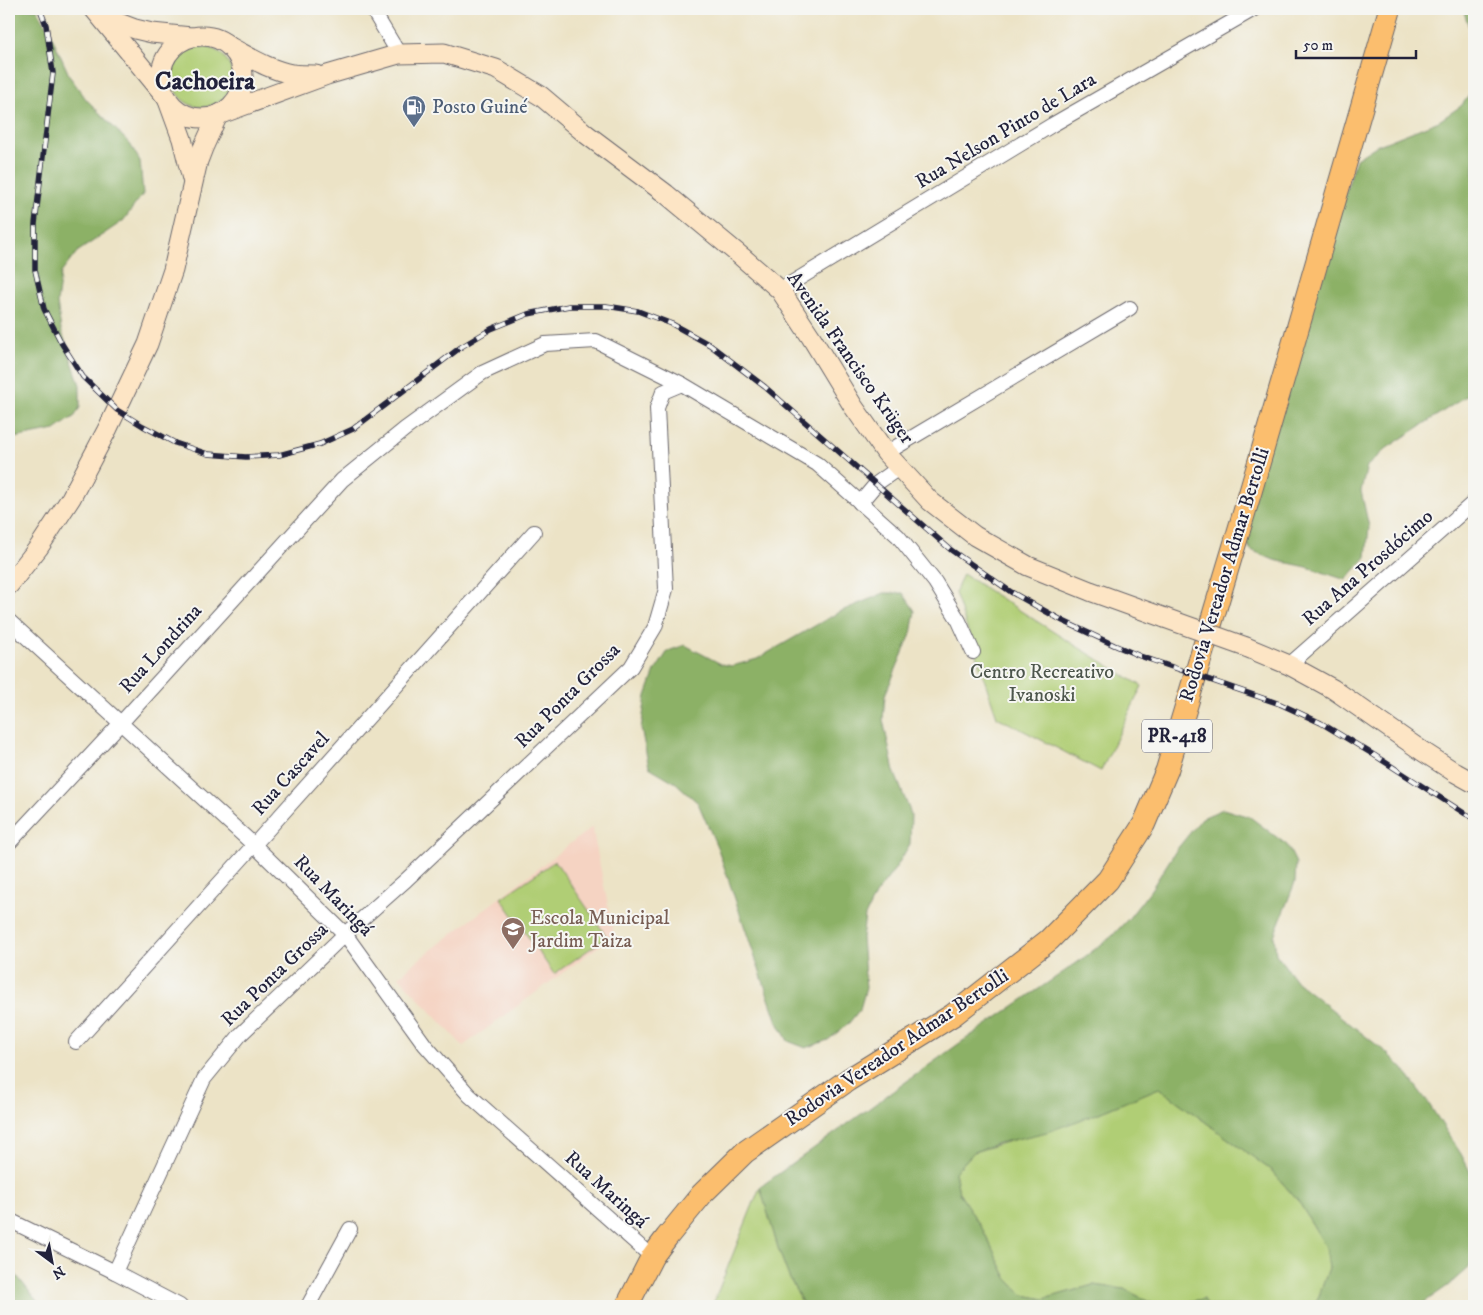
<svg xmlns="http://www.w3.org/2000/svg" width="1483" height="1315" font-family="'IM FELL DW Pica',serif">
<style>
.built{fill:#f5d3c2}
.green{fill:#b0ce75;stroke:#697858}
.forest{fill:#8cb166;stroke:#576a50}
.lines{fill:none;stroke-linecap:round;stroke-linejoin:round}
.minor-casing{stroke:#69666c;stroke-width:16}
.secondary-casing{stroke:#69666c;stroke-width:21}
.trunk-casing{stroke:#69666c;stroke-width:24}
.minor{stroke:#fff;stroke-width:14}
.secondary{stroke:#fde5c5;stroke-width:19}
.trunk{stroke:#fbbe6e;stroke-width:22}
.rail-casing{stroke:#22223b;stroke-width:5.5}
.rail{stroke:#f6f6f2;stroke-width:4;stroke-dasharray:11;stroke-linecap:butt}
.secondary-bridge-casing{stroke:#69666c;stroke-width:21;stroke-linecap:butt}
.secondary-bridge{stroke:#fde5c5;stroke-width:19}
.labels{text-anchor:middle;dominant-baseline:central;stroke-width:4;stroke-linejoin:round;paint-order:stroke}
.shield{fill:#f6f6f2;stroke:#626272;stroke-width:1}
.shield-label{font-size:19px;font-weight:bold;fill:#22223b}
.service-label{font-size:20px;fill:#4e5e75;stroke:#f6f6f2;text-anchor:start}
.street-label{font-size:20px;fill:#22223b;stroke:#f6f6f2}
.park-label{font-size:20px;fill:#4d564c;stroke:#f6f6f2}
.education-label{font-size:20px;fill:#785e54;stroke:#f6f6f2;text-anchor:start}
.district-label{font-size:25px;font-weight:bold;fill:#22223b;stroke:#f6f6f2}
</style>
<rect width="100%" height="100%" fill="#f6f6f2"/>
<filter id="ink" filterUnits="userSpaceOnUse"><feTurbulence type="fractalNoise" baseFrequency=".02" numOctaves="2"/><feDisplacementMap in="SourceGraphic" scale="10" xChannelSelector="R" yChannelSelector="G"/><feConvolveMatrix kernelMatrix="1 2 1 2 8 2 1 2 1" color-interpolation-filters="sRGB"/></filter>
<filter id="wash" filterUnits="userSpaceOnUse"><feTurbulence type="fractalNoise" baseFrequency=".0096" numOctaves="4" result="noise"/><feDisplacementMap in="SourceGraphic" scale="20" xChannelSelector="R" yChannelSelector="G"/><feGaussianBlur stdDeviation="1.12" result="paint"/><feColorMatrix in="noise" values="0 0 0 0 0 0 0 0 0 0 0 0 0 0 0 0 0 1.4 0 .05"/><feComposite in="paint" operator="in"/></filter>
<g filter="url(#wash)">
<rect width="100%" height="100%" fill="#ece3c6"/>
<path class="built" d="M592,827l22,108 -151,111 -64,-69 14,-13z"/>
<g class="green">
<circle cx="202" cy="77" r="30"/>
<path d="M963,574l100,64 79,48 -41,85 -104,-54 -42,-124z"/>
<path d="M555,861l52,76 -53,37 -53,-76z"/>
<path d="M1159,1088l113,83 27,31 27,45 3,21 -10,28 -6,10h-106l-3,-7 -35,6h-13l-32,-16 -31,-4 -49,14 -21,-4 -16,-17 -24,-48 -24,-37 -4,-21 19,-20 120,-37z"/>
<path d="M760,1187l19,64 10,26 15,29h-92z"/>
</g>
<g class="forest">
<path d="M9,9h28l11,19 22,49 16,22 44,45 10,17 3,33 -20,27 -46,31 -16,21 -4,30 4,26 19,56v22l-5,9 -20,14 -46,9z"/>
<path d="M1463,9h11v55l-4,-34z"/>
<path d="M1474,75v316l-87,57 -20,18 -6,25 8,36 -3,30 -20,23 -39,-13 -33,-7 -23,-10 -11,-16 116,-375 20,-13 63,-25 22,-15 10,-13z"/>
<path d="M884,593h19l12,18 -4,23 -26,61 -2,25 11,51 17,43 -1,30 -15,25 -20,26 -10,21 -3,22 4,50 -6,21 -11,14 -21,17 -22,8 -18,-7 -12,-22 -58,-170 -20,-46 -22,-20 -27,-16 -8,-39 5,-32 9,-25 13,-20 17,-6 36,19 11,2 25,-7 82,-47z"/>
<path d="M1223,809l27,8 37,28 9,18 -1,19 -21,54 2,18 21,28 90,71 15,15 25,33 34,53 13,25v79l-5,9 -20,18 -30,21h-106l6,-10 10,-28 -3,-21 -27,-45 -27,-31 -113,-83 -65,27 -47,17 -48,11 -25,9 -19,20 4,21 24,37 24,48 16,17 21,4 49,-14 31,4 32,16h13l35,-6 3,7h-403l-15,-29 -10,-26 -19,-64 197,-142 121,-83 33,-25 18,-19 21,-27 27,-42 25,-31z"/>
<path d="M9,1266l32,40h-32z"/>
</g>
</g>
<g filter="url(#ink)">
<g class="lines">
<g class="minor-casing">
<g id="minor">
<path d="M372,9l27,45"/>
<path d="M780,290l272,-165 202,-116"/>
<path d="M886,453l244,-145"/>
<path d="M860,503l16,-19 24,-17"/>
<path d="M9,621l245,224 91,89 80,111 44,50 183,162"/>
<path d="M1289,665l185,-163"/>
<path d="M9,843l111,-119 222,-244 63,-51 77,-56 63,-29 51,-3 86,43"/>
<path d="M76,1042l178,-197 280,-313"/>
<path d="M9,1220l106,52 65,34"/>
<path d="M115,1272l89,-193 37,-45 104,-100 61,-54 225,-213 24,-40 11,-38 -9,-181 6,-16 19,-8 135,80 81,72 37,46 24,39 14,31"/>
<path d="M308,1306l42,-77"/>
</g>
</g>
<g class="secondary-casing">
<g id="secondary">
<path d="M94,9l73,89 15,41 10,40"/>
<path d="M101,16l34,13 17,4 39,4"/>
<circle cx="202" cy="77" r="41"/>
<path d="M232,48c19,10 38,22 60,26 8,1 16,1 24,1"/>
<path d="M218,115l109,-40 72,-21 45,-1 52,16 45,27 45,38 80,60 76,63 38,33 31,47 42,69 33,47 44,48 45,35 53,30 62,25 75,27"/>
<path d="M9,585l30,-38 32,-49 37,-70 40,-84 25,-74 25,-109 5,-13 15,-33"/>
<path d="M1246,647l43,18 44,24 89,62 34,22 18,10"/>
</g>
</g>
<g class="trunk-casing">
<path id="trunk" d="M627,1306l25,-49 15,-20 35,-43 43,-42 103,-72 105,-65 96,-75 59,-60 36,-56 23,-54 84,-280 139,-481"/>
</g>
<use href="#minor" class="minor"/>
<use href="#secondary" class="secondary"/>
<use href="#trunk" class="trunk"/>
<g class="rail-casing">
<path id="rail" d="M40,9l6,16 7,48 -18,151v46l9,39 18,35 21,33 34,33 26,16 32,17 33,11 38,3 33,-2 41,-11 33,-15 108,-82 30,-18 37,-15 41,-8h37l32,5 34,13 38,21 55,42 186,163 60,42 52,29 51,24 26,11 140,48 41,19 53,32 90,58 10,5"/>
</g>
<use href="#rail" class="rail"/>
<g class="secondary-bridge-casing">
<path id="secondary-bridge" d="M1165,618l81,29"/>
</g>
<use href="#secondary-bridge" class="secondary-bridge"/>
</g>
</g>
<defs>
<g id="fuel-pin" transform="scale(1.25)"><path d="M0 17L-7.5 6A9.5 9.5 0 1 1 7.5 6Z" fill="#5c6f8a" stroke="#f6f6f2"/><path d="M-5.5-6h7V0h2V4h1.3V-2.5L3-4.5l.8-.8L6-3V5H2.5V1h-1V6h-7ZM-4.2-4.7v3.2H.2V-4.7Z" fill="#fff"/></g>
<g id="school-pin" transform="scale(1.25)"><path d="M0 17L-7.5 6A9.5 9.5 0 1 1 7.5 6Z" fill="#8d6e63" stroke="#f6f6f2"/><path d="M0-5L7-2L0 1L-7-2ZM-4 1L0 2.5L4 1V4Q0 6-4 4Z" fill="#fff"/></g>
</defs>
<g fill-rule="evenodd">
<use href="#fuel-pin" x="414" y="107"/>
<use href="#school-pin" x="513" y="929"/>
</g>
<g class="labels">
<rect class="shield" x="1142" y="719.5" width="70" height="33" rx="4"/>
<g class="shield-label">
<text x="1177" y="736">PR-418</text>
</g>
<g class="service-label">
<text x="432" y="107">Posto Guiné</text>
</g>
<g class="street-label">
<text transform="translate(1006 131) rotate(-31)">Rua Nelson Pinto de Lara</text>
<text transform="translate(850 358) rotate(55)">Avenida Francisco Krüger</text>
<text transform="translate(1368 568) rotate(-41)">Rua Ana Prosdócimo</text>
<text transform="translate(1225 575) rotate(-73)">Rodovia Vereador Admar Bertolli</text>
<text transform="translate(161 649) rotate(-48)">Rua Londrina</text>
<text transform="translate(568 696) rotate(-45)">Rua Ponta Grossa</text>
<text transform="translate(291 774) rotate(-48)">Rua Cascavel</text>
<text transform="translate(333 896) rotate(46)">Rua Maringá</text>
<text transform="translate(275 975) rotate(-44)">Rua Ponta Grossa</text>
<text transform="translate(897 1048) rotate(-34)">Rodovia Vereador Admar Bertolli</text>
<text transform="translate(606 1190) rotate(42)">Rua Maringá</text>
</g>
<g class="park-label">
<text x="1042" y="672">Centro Recreativo<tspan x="1042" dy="23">Ivanoski</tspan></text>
</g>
<g class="education-label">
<text x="530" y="918">Escola Municipal<tspan x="530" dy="23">Jardim Taiza</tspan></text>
</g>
<g class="district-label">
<text x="205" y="81">Cachoeira</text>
</g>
</g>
<rect width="1483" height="1315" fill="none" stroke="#f6f6f2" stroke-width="30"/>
<g transform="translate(52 1262) rotate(148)" stroke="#f6f6f2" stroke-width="4" paint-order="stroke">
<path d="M0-4L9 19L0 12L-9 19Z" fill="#22223b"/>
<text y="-8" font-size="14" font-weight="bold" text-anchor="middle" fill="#22223b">N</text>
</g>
<path d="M1296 50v8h120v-8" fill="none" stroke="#22223b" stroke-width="2.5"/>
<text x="1303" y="50" font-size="15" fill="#22223b" stroke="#f6f6f2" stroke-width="4" paint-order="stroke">50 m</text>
</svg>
